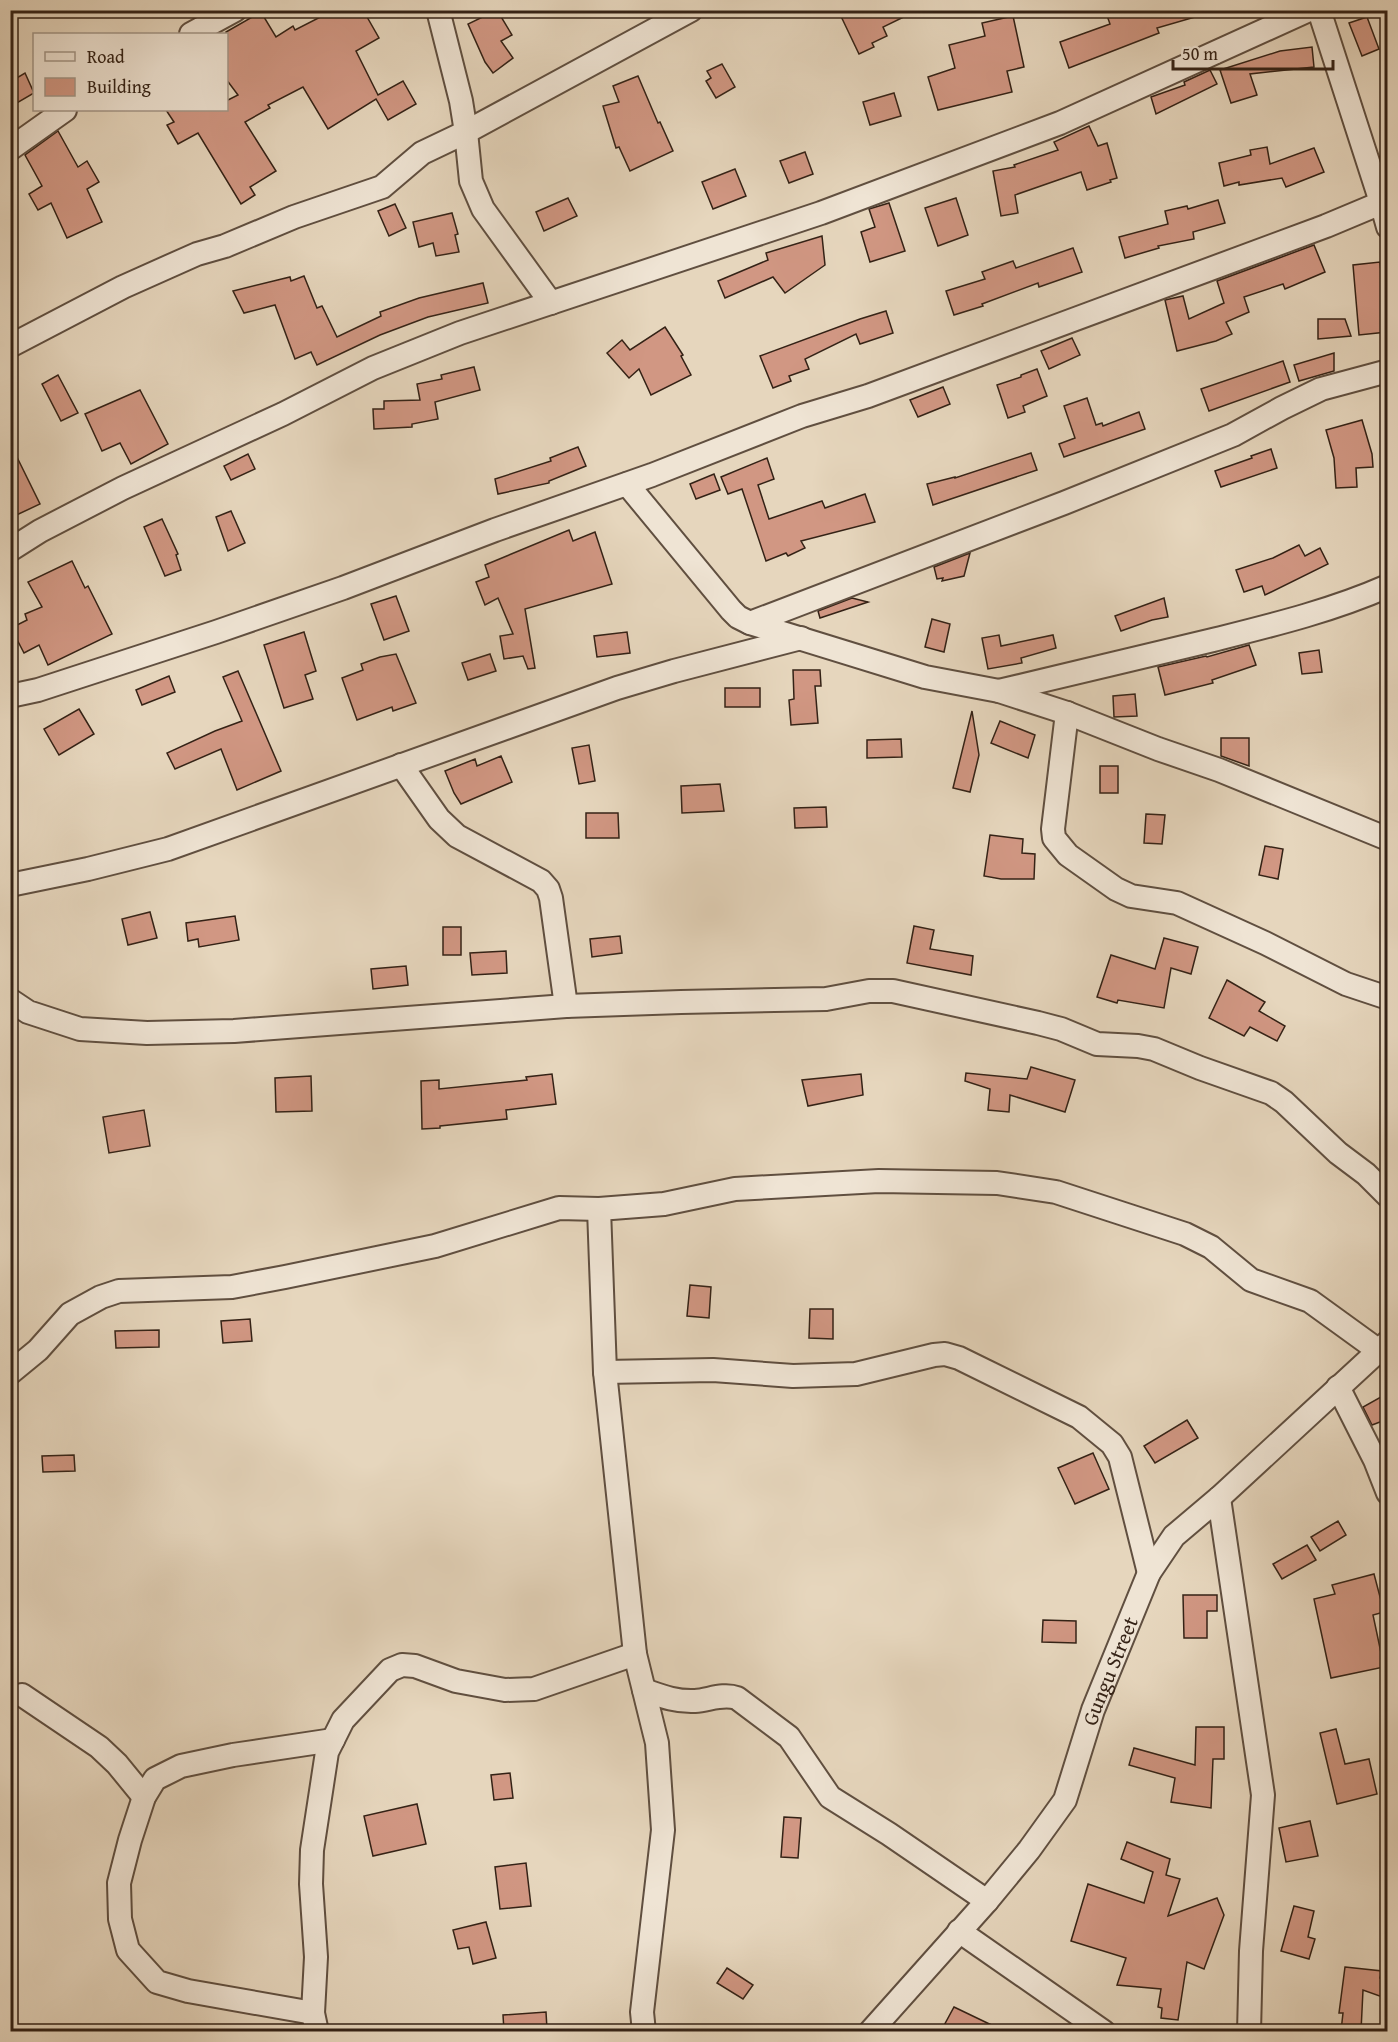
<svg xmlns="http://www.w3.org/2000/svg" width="1398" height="2042" font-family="'Gentium Book Plus',serif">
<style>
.building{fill:#d19783;stroke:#342216;stroke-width:1.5}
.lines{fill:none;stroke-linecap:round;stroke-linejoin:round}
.street-casing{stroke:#604f40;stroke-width:26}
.street{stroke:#efe4d4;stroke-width:22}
.labels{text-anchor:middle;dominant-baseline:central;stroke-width:5;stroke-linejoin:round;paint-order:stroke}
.street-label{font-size:21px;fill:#342216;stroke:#efe4d4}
</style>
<rect width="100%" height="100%" fill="#e6d6bd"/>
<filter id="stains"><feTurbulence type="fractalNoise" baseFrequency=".00333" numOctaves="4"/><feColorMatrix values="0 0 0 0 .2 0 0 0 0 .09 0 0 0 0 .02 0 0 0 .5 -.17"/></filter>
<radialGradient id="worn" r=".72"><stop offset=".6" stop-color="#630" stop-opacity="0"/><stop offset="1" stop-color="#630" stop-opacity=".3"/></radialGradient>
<g class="building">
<path d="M334,10h29l16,28 -23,13 22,44 25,-14 13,23 -28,16 -12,-21 -48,30 -25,-42 -35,18 2,3 -25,14 31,49 -26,16 5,8 -14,9 -43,-71 -20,11 -11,-19 7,-3 -8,-12h60v-9l12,-6 -12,-16v-47l35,-20 15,25 17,-11 2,4z"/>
<path d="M497,10l15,25 -11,6 12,17 -20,15 -8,-11 -17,-38z"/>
<path d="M838,10h80l-35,17 4,9 -15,7 2,4 -15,7z"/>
<path d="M1105,10h96l1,5 -45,13 2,5 -90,35 -9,-26 50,-18z"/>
<path d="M1013,16l11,51 -17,4 5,21 -74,18 -10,-33 27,-9 -6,-23 36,-9 -3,-13z"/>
<path d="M1367,17l12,32 -17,7 -13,-33z"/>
<path d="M1312,47l2,20 -64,7 7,21 -26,8 -11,-33 60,-19z"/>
<path d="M722,64l13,23 -19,11 -10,-17 5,-3 -4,-7z"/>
<path d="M1210,70l7,14 -61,30 -5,-17 34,-12 -1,-3z"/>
<path d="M25,73l9,20 -24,14v-25z"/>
<path d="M638,76l20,47 2,-1 13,29 -43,20 -11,-24 -3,1 -13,-42 16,-4 -6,-16z"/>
<path d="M894,93l7,23 -31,9 -7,-23z"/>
<path d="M1089,126l9,20 9,-3 10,35 -7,2 1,2 -24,8 -6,-18 -66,23 3,18 -17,3 -8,-45 22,-4 -1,-2 44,-15 -4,-8z"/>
<path d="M58,131l20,36 9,-6 12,21 -12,7 15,33 -35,16 -16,-35 -13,7 -9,-16 13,-8 -17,-31z"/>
<path d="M1267,147l3,17 44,-16 10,24 -38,15 -4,-9 -43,7v-3l-15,4 -5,-23 32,-8 -1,-5z"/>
<path d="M805,152l8,22 -24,9 -9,-22z"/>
<path d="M735,169l11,27 -33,13 -11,-27z"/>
<path d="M568,198l9,18 -33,15 -8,-19z"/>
<path d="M956,198l12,37 -30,11 -13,-38z"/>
<path d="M1218,200l7,23 -32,9 1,7 -36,7 1,2 -34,10 -6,-21 49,-13 -3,-13 22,-5 1,3z"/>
<path d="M889,203l16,48 -35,11 -9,-30 14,-5 -6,-18z"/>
<path d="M395,204l11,24 -17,8 -11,-25z"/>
<path d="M452,213l6,21 -3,1 4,17 -23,4 -3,-13 -14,4 -6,-25z"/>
<path d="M822,236l3,29 -40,28 -12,-16 -48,21 -7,-17 50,-21 -2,-7z"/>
<path d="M1314,245l11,27 -40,17 -2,-5 -39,13 5,15 -23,10 6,12 -16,7 -39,10 -12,-51 18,-4 6,23 35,-16 -7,-22z"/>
<path d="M1073,248l9,24 -43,15 -1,-4 -56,21 1,2 -29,9 -8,-24 39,-12 -3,-7 31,-11 3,7z"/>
<path d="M1380,262l7,70 -28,3 -6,-70z"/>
<path d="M304,276l13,32 5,-2 15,31 44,-21 -1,-4 39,-14 64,-15 5,20 -60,14 -48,18 -63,30 -6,-13 -16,7 -20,-54 -31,8 -11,-22 57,-14 1,4z"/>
<path d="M886,311l7,22 -33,11 -4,-10 -51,25 4,10 -20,7 2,5 -18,7 -13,-32 100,-37z"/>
<path d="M1318,319h27l6,17 -33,3z"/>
<path d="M665,327l18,28 -2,1 10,19 -40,20 -12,-26 -10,9 -22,-25 15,-13 8,10z"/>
<path d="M1072,338l8,17 -31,14 -8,-18z"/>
<path d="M1334,353v18l-35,10 -5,-16z"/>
<path d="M1283,361l7,21 -81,29 -8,-22z"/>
<path d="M474,367l6,23 -45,12 3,17 -26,5v3l-38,2 -1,-20h11v-8l36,-1 -3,-16 25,-5 -1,-4z"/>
<path d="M1037,369l10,27 -24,10 2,6 -17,6 -11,-33 24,-8v-2z"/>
<path d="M58,375l20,38 -17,8 -19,-37z"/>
<path d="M943,387l7,17 -32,13 -8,-17z"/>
<path d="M140,390l28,54 -37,20 -11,-21 -18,8 -17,-37z"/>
<path d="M1087,398l9,27 6,-2 1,3 36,-14 6,17 -81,28 -5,-13 16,-6 -11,-32z"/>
<path d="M1362,420l10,34 1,13 -17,1 1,19 -21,1 -2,-30 -8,-28z"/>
<path d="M10,443l30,61 -30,14z"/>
<path d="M578,447l8,19 -37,15v2l-51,11 -3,-15 56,-18 -1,-3z"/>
<path d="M1271,449l6,19 -56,19 -6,-16 37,-13 -1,-2z"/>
<path d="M1031,453l6,17 -104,35 -6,-21 28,-7v1z"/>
<path d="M248,454l7,15 -24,11 -7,-14z"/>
<path d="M767,458l7,21 -16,6 11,34 53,-18 3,7 40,-14 10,28 -74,19 4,7 -17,8 -2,-3 -20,8 -24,-72 -14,5 -7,-17z"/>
<path d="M714,474l6,16 -24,9 -6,-15z"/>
<path d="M231,511l14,32 -17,8 -12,-34z"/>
<path d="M162,519l16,35 -2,1 5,15 -16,6 -21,-49z"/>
<path d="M569,530l4,11 22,-9 17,52 -87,25 10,59 -7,1 -5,-13 -19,3 -4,-23 13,-2 -15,-36 -13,7 -9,-23 13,-5 -4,-12z"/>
<path d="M1299,545l6,11 15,-8 8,16 -63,31 -3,-9 -18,6 -8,-22 37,-12z"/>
<path d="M970,553l-6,23 -22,5 1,-3 -6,1 -3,-12z"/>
<path d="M72,561l13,27 3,-2 24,48 -64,31 -9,-20 -15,8 -13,-25 16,-8 -2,-6 17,-7 -14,-25z"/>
<path d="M396,596l13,35 -25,9 -13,-36z"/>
<path d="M852,598l16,4 -48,16 -2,-7z"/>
<path d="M1164,598l4,19 -16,3 -31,11 -6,-15z"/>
<path d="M932,619l18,5 -6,28 -19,-5z"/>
<path d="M304,632l12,39 -11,4 8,24 -29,9 -20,-63z"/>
<path d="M627,632l3,21 -33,4 -3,-21z"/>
<path d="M999,635l2,11 52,-11 3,13 -35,10 1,5 -34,6 -6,-31z"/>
<path d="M1249,645l7,20 -44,15 1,3 -48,12 -7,-28 48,-11 1,1z"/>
<path d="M1319,650l3,22 -20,2 -3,-21z"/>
<path d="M396,654l20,49 -23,8 -1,-4 -35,13 -15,-42 21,-8 -2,-6 19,-7z"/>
<path d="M490,654l6,17 -28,9 -6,-17z"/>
<path d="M793,670h27l1,16h-6l3,37 -27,2 -2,-25 5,-1z"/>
<path d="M238,671l43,100 -44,19 -16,-41 -46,20 -8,-16 48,-22 27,-10 -19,-44z"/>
<path d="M169,676l6,16 -33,13 -6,-15z"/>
<rect x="725" y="688" width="35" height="19"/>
<path d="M1135,694l2,22 -23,1 -1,-21z"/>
<path d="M79,709l15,25 -35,21 -15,-26z"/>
<path d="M972,711l7,44 -9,37 -17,-4z"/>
<path d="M1000,721l35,14 -7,23 -37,-15z"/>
<path d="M1221,738h28v28l-28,-10z"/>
<path d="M901,739l1,18 -35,1v-18z"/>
<path d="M589,745l6,36 -16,3 -7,-36z"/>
<path d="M501,756l11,26 -51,22 -7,-11 -9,-22 30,-12 2,7z"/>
<rect x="1100" y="766" width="18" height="27"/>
<path d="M720,784l4,27 -42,2 -1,-27z"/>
<path d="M826,807l1,20 -32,1 -1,-20z"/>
<path d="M586,813h32l1,25h-33z"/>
<path d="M1146,814l19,1 -3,29 -18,-1z"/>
<path d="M990,835l33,4 -1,14 13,1 -1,25h-33l-17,-3z"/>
<path d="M1265,846l18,3 -5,30 -19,-4z"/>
<path d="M150,912l7,26 -29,7 -6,-26z"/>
<path d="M235,916l4,24 -40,7 -1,-8 -10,2 -2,-18z"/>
<path d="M914,926l20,4 -4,19 43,7 -2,19 -64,-12z"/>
<rect x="443" y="927" width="18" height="28"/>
<path d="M620,936l2,17 -30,4 -2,-18z"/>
<path d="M1164,938l34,9 -7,27 -20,-6 -7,40 -46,-8 -1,3 -20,-6 14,-42 44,14z"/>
<path d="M506,951l1,22 -35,2 -2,-22z"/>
<path d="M406,966l2,19 -35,4 -2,-20z"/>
<path d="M1227,980l38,22 -6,9 26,15 -8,15 -27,-14 -6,9 -35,-18z"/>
<path d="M1031,1067l44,13 -10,32 -55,-17 -1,17 -21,-2 2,-21 -25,-8 1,-8 61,6z"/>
<path d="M552,1074l4,30 -50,6 1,9 -67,7v2l-18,1 -1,-48 18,-1v9l88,-9 -1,-3z"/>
<path d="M861,1074l2,21 -55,11 -6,-26z"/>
<path d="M311,1076l1,35 -36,1 -1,-34z"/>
<path d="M144,1110l6,36 -41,7 -6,-36z"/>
<path d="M690,1285l21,2 -2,31 -22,-2z"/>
<path d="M810,1309h23v30l-24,-1z"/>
<path d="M250,1319l2,22 -29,2 -2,-22z"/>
<path d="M159,1330v17l-43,1 -1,-17z"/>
<path d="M1388,1393v26l-16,6 -9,-18z"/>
<path d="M1187,1420l11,18 -43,25 -11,-17z"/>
<path d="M1093,1453l16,36 -34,15 -17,-36z"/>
<path d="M74,1455l1,16 -32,1 -1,-16z"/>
<path d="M1338,1521l8,14 -26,16 -9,-14z"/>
<path d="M1307,1545l9,15 -34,19 -9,-15z"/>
<path d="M1374,1574l10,38 -11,3 11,52 -53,11 -17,-79 21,-5 -3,-9z"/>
<path d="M1183,1595h34v16h-10v27h-23z"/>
<path d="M1043,1620l33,1v22l-34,-1z"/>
<path d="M1196,1727h28v32h-11l-2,49 -40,-6 4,-24 -46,-13 5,-17 61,17z"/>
<path d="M1336,1729l9,35 24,-5 8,35 -40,10 -17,-71z"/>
<path d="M510,1773l3,25 -19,2 -3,-25z"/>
<path d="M417,1804l9,40 -53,12 -9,-40z"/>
<path d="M784,1817l17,1 -3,40 -17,-1z"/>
<path d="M1310,1821l8,35 -32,6 -7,-34z"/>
<path d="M1127,1842l43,17 -4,16 14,4 -12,37 49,-18 7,17 -20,54 -17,-7 -9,58 -17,-2 1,-10 -4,-1 3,-18 -44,-4 9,-27 -55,-17 17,-57 56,19 9,-31 -32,-13z"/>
<path d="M526,1863l5,43 -31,3 -5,-42z"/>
<path d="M1294,1906l20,5 -6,26 7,2 -6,20 -28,-8z"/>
<path d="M486,1922l10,36 -23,6 -4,-17 -11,2 -5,-19z"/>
<path d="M1345,1967l37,4 -2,7 8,2v19l-25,-9 -2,41h-20l2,-18h-4z"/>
<path d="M727,1968l26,17 -10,14 -26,-16z"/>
<path d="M954,2007l50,24h-63z"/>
<path d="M546,2012l1,17 -43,2 -1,-16z"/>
</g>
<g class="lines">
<g class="street-casing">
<g id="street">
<path d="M438,10l23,91 5,31 5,49 12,28 68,94"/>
<path d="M1319,10l62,192 7,25"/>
<path d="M191,34l44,-24"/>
<path d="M10,149l55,-39"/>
<path d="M10,346l113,-59 74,-33 28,-8 69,-29 88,-30 40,-34 44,-21 225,-122"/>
<path d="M627,484l104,126 7,7 12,6 175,54 74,14 68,22 91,36 61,21 169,69"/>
<path d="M10,550l30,-19 83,-43 160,-74 90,-46 87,-35 361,-120 239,-90 249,-113"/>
<path d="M750,623l314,-120 169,-68 49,-27 39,-19 67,-18"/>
<path d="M999,691c71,-17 143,-34 214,-51 60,-15 118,-29 175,-54"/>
<path d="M10,696l28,-6 178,-58 127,-44 152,-58 157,-55 150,-59 66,-20 458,-170 62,-26"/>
<path d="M1067,713l-14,116 1,9 14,17 48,34 15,7 46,7 88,40 81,41 42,14"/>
<path d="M401,765l38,54 18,17 84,45 7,8 3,9 15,108"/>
<path d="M10,885l78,-16 80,-20 449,-161 57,-17 127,-33"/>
<path d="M10,1000l18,12 52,17 67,4 87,-2 332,-25 115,-4 145,-3 43,-8h24l145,32 23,6 36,15 41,2 16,3 46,19 71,25 13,9 54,51 28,21 22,22"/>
<path d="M599,1209l6,163 30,282 22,89 6,87 -21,182 2,20"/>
<path d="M605,1372l108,-2 80,6 63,-2 78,-19 11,-1 14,4 120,59 33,27 8,13 29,116"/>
<path d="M10,1373l28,-23 32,-36 31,-17 18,-6 113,-4 53,-10 150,-31 124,-38 40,1 65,-5 71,-15 144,-8 118,2 59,9 129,42 26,13 40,33 59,21 69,50"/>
<path d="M1338,1387l37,73 13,33"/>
<path d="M1219,1498l44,297 -12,156 -2,81"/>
<path d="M644,1690c17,6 32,12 51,11 14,-1 28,-8 42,-3l52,39 41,60 59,37 98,67"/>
<path d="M22,1695l77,52 18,17 27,33"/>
<path d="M959,1931l145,101"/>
<path d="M313,2013l-125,-22 -31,-9 -29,-32 -8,-31 -1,-36 11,-43 14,-43 11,-18 26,-13 52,-11 100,-15"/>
<path d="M317,2032l-4,-19 3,-56 -5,-73 1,-34 15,-98 16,-32 47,-50 12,-5 13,1 41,15 49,9 29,-1 101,-35"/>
<path id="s1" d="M870,2032l117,-131 42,-51 36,-50 28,-90 56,-137 25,-37 45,-38 169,-156"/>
</g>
</g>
<use href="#street" class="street"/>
</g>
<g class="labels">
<g class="street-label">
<text stroke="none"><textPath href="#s1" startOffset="440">Gungu Street</textPath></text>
</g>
</g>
<rect width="1398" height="2042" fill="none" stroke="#e6d6bd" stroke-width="36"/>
<rect x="12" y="12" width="1374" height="2018" fill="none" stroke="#342216" stroke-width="3"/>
<rect x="18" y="18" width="1362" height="2006" fill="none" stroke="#342216" stroke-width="1.5"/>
<rect x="33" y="33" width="195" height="78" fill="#efe4d4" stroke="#a49688" stroke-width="1.5"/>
<rect x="45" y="52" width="30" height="9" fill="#efe4d4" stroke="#a49688" stroke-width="1.5"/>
<text x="87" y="63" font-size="18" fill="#342216">Road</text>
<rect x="45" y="78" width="30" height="18" fill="#d19783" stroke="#a49688" stroke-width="1.5"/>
<text x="87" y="93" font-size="18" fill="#342216">Building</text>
<path d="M1173 60v9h160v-9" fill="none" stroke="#342216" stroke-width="3"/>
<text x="1182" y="60" font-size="18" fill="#342216" stroke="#efe4d4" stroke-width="4.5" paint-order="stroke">50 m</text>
<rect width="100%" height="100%" filter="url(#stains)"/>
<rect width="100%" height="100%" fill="url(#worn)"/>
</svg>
